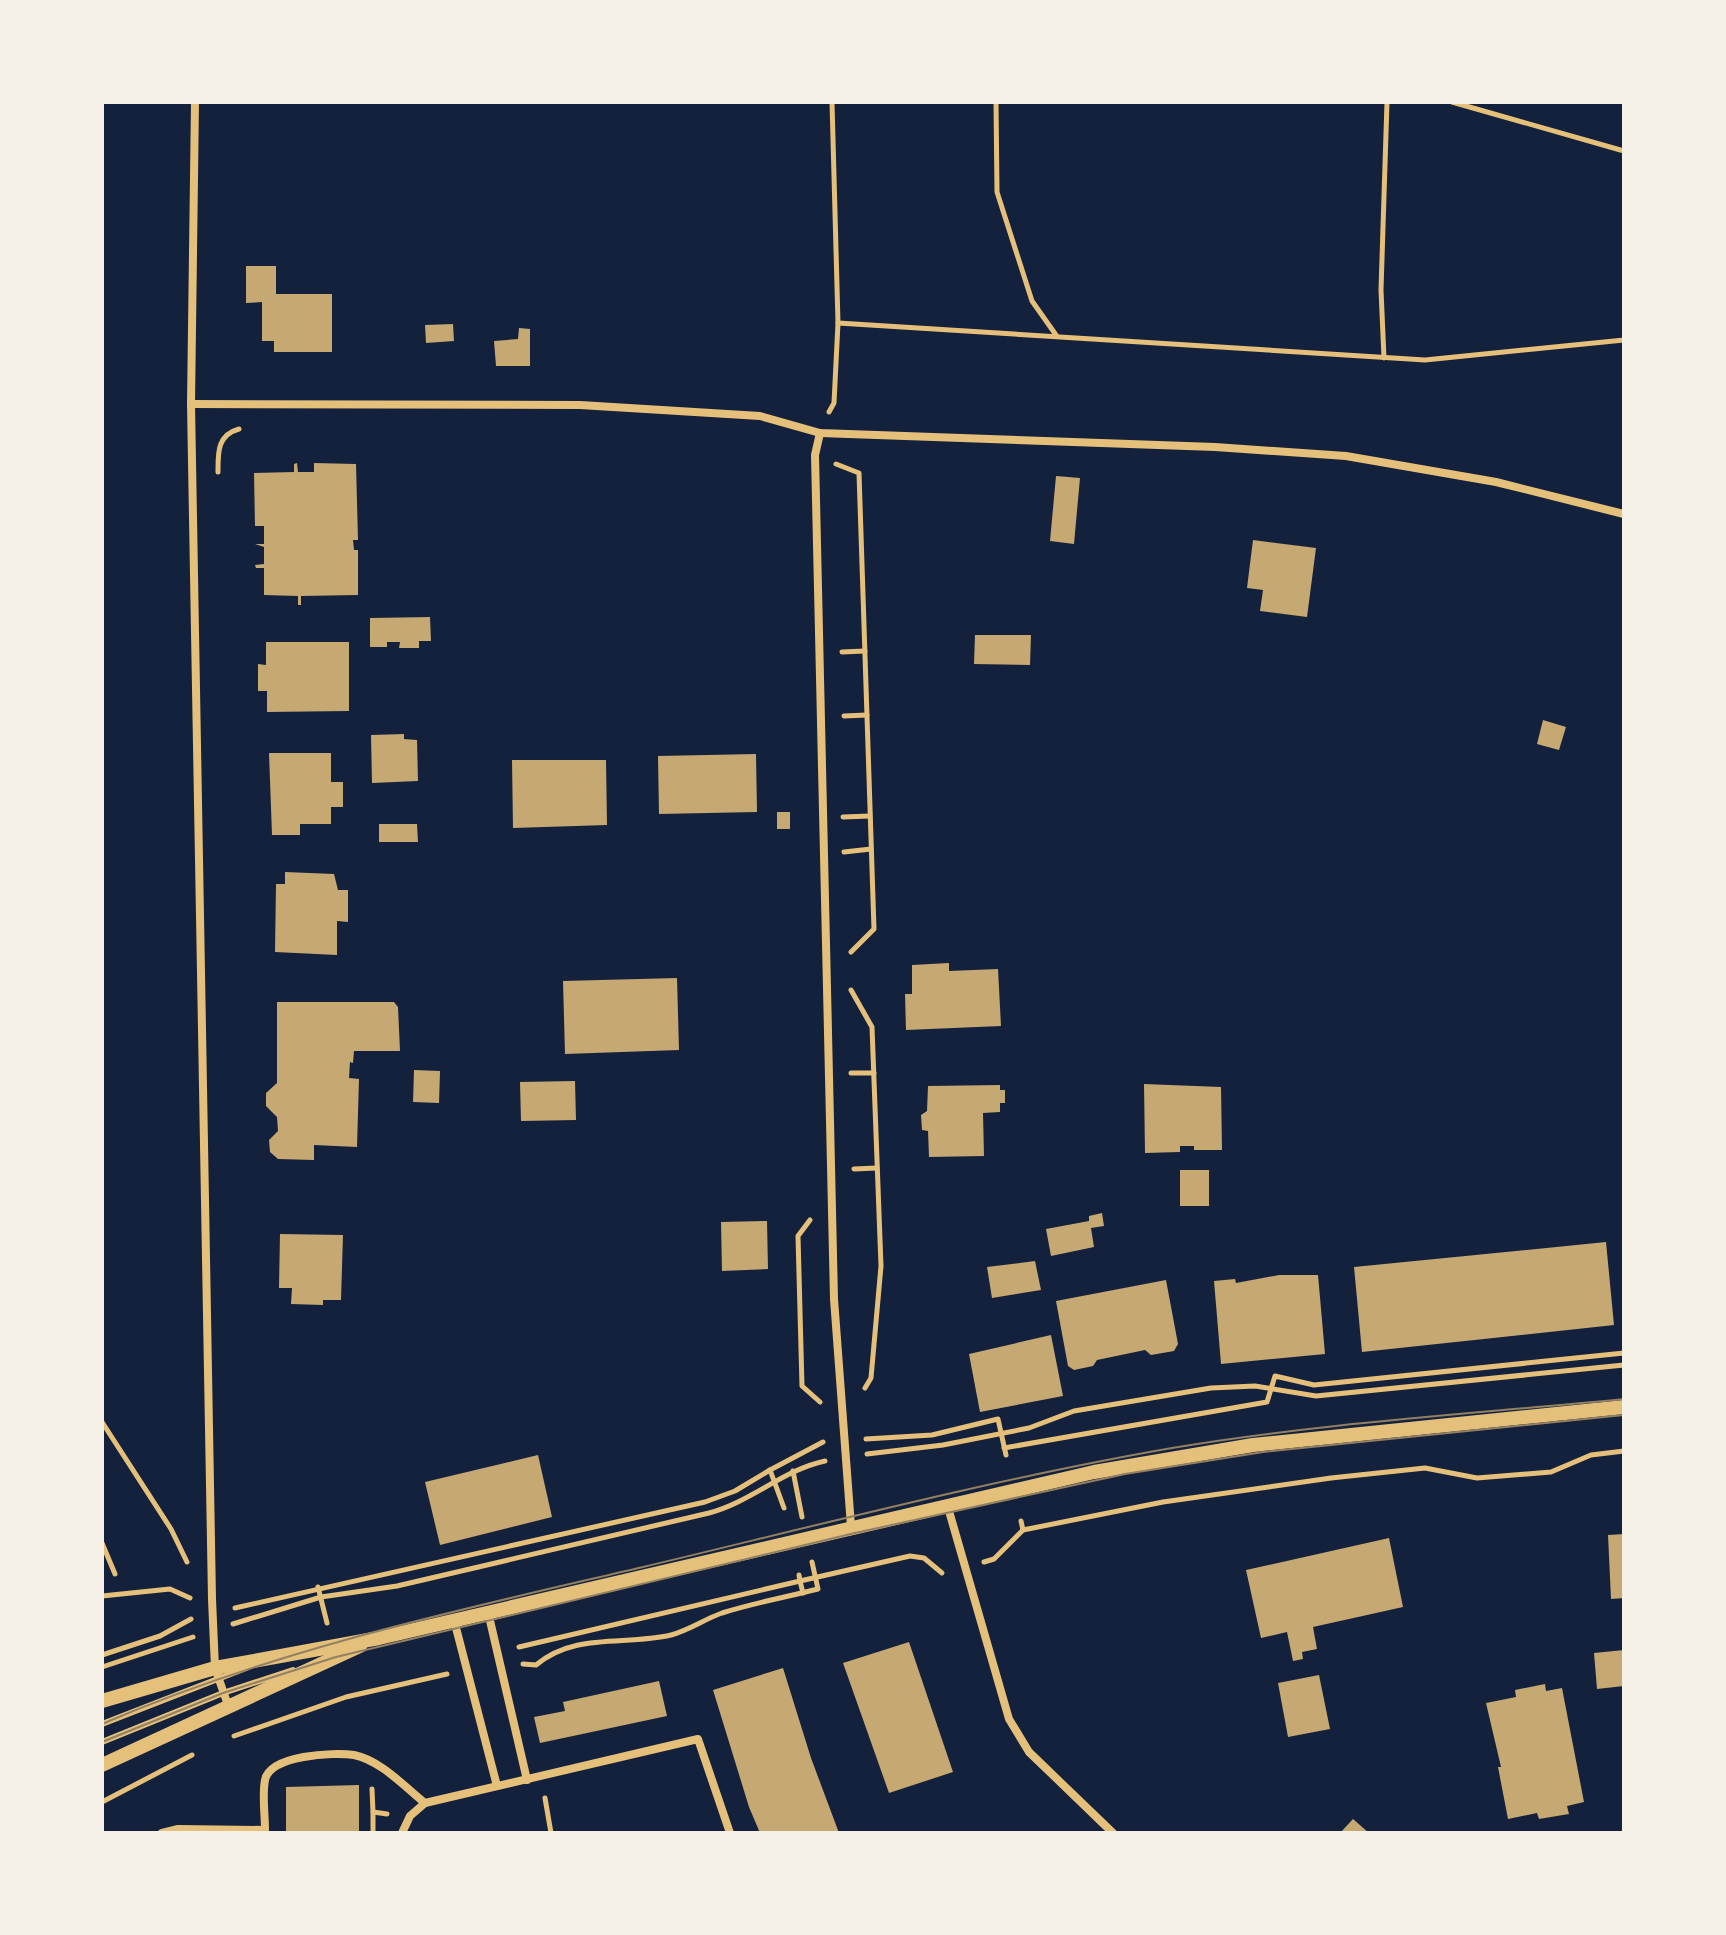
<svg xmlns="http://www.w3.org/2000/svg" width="1726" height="1935" font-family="'Roboto Condensed',sans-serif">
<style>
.building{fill:#c6a872}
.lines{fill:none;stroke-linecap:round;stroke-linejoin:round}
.path{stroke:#e5c07b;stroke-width:5}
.service{stroke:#e5c07b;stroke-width:6}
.minor{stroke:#e5c07b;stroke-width:8}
.tertiary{stroke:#e5c07b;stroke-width:14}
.tram{stroke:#918062;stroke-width:2}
</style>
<rect width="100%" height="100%" fill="#14213d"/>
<g class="building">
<path d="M246,266h30v28h56v58h-58v-11h-12v-39l-16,1z"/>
<path d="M453,324l1,17 -28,2 -1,-18z"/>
<path d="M519,328l11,1v37h-34l-2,-25 24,-2z"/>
<path d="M297,463l1,9h16v-9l42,1 2,76h-5l1,10h4v45l-57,1v9h-3v-9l-34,-1v-27h-8l-1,-3 9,-1v-17l-9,-3h9v-18h-9l-1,-53 40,-1v-8z"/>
<path d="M1056,476l24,2 -6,66 -24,-3z"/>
<path d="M1253,540l63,8 -9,69 -47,-6 3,-21 -16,-2z"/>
<path d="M430,617l1,24h-12v7h-20l1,-6h-13v5h-17v-29z"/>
<path d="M975,635h56l-1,30 -56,-1z"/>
<path d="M266,642h83v69l-82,1v-21h-9v-27l8,1z"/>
<path d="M1543,720l23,7 -7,23 -22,-6z"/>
<path d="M404,734v5l13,1 1,41 -46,2 -1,-48z"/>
<path d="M269,753h62v29h12v25h-12v17h-31v11h-28z"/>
<path d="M756,754l1,58 -98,2 -1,-58z"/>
<path d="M512,760h94l1,65 -94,3z"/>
<rect x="777" y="812" width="13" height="17"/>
<path d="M379,824h38l1,18h-39z"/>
<path d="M285,872l49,2 4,16h10v32l-11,-1v34l-62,-3 1,-68h9z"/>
<path d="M949,963v8l49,-2 3,57 -95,4 -1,-36h7v-29z"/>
<path d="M677,978l2,72 -114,4 -2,-73z"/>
<path d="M277,1002h117l4,5 2,44h-46l-1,12 -3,-1 -1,16 10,1 -2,68 -43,-2v15l-36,-1 -8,-7 -1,-12 9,-9 -1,-14 -11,-11v-13l11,-10z"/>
<path d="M414,1070l26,1 -1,32 -26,-1z"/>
<path d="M575,1081l1,39 -55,1 -1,-39z"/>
<path d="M1144,1084l77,3 1,63h-28v-4h-14v6l-35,1z"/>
<path d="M1000,1085v5h5v13h-5v9l-17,1 1,43 -55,1 -1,-26 -6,-1 -1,-15 6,-4 1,-25z"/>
<rect x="1180" y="1170" width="29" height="36"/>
<path d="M1102,1213l2,13 -13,2 3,19 -43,9 -5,-27 43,-8v-5z"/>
<path d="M767,1221l1,48 -46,2 -1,-49z"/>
<path d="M280,1234l63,1 -2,65h-18v5l-32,-1 1,-16h-13z"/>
<path d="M1606,1242l8,83 -252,27 -8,-85z"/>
<path d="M1035,1261l6,29 -49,8 -5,-31z"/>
<path d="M1279,1275h39l7,79 -104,10 -7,-83 21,-2 1,4z"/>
<path d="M1166,1280l12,64 -4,7 -23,4 -6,-5 -48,10 -4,6 -19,4 -6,-4 -12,-65z"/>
<path d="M1051,1335l12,61 -83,16 -11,-58z"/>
<path d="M538,1455l14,62 -112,28 -15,-63z"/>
<path d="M1624,1534v64l-13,1 -3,-64z"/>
<path d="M1389,1538l14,69 -90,20 4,22 -15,3 1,7 -10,2 -6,-29 -26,6 -15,-68z"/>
<path d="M909,1642l44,130 -64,21 -46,-130z"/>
<path d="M1624,1650v36l-27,3 -3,-36z"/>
<path d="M783,1668l28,90 28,75h-79l-11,-26 -36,-117z"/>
<path d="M1319,1675l11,54 -42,8 -10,-54z"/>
<path d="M659,1681l8,35 -127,27 -6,-26 31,-6 -2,-9z"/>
<path d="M1545,1684l1,7 16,-3 22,114 -17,4 2,8 -30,5 -2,-6 -29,6 -10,-52h3l-15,-64 30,-6 -1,-7z"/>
<path d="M359,1785v48h-73v-46z"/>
<path d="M1353,1819l16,14h-29z"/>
</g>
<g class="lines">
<g class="path">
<path d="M996,102l1,90 35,109 24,34"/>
<path d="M1452,102l172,49"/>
<path d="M838,323l587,37 199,-20"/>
<path d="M1384,358l-3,-68 6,-188"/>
<path d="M829,412l5,-9 4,-80 -6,-221"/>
<path d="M836,464l23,9 15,456 -23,23"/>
<path d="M218,472c0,-19 -1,-37 21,-43"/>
<path d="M842,652l23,-1"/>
<path d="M844,716l23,-1"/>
<path d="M843,817l27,-1"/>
<path d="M844,852l27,-3"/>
<path d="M851,990l21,37 9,239 -10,112 -6,10"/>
<path d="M851,1073h23"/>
<path d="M854,1169l23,-1"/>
<path d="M810,1220l-12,16 4,150 18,16"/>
<path d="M102,1422l69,107 16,33"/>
<path d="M866,1439l66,-4 66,-16 8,36"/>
<path d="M1004,1448l263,-46 8,-26 39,9 310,-32"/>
<path d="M867,1454l76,-9 86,-17 45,-17 137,-23 44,-2 61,10 308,-31"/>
<path d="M793,1471l9,46"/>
<path d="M784,1508l-14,-38 53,-28"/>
<path d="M1023,1530l140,-28 168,-24 94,-10 52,10 74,-6 40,-17 33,-4"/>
<path d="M102,1543l13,31"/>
<path d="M984,1562l10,-3 29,-29 -2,-9"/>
<path d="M318,1587l9,36"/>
<path d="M803,1593l-3,-12 110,-25 14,2 18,15"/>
<path d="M102,1596l68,-7 20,9"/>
<path d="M235,1608l470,-106 30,-11 35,-21"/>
<path d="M233,1624l88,-27 76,-11 312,-73c42,-11 74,-43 116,-52"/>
<path d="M519,1647l281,-66 -1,-6"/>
<path d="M102,1655l58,-19 31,-17"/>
<path d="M523,1664l13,1c39,-33 89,-19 135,-30 18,-5 34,-16 51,-22 31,-10 65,-16 96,-24l-6,-27"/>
<path d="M102,1667l91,-30"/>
<path d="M234,1736l112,-39 101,-23"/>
<path d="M372,1789l1,23"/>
<path d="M545,1798l6,35"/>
<path d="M102,1802l90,-47"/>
<path d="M373,1833v-21l14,2"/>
</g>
<g class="service">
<path d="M102,1724l144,-56"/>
<path d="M102,1742l121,-49 70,-23"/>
</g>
<g class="minor">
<path d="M195,102l-4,302 21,1195 3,69 13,37"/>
<path d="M191,404l389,1 180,11 60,17 395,14 131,9 150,26 128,32"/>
<path d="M820,433l-5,22 19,844 17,227"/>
<path d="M947,1504l62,215 20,33 84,81"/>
<path d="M488,1612l39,168"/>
<path d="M454,1620l43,166"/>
<path d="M162,1833l16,-4 87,1c0,-16 -3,-35 0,-50 5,-25 68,-28 89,-25 26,5 51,32 71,48"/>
<path d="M402,1833l8,-17 15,-13 273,-64 32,94"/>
</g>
<g class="tertiary">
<path d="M102,1701l113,-33 164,-30 715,-166 159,-27 371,-38"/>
<path d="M102,1765l258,-119"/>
</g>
<g class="tram">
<path d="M102,1724c174,-75 357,-114 541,-157 176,-42 351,-88 529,-119 149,-25 301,-34 452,-49"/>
<path d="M102,1742l121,-49 113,-36 519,-124 270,-59 138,-22 361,-37"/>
</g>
</g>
<rect width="1726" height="1935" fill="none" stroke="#f6f1e7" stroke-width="208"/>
</svg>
